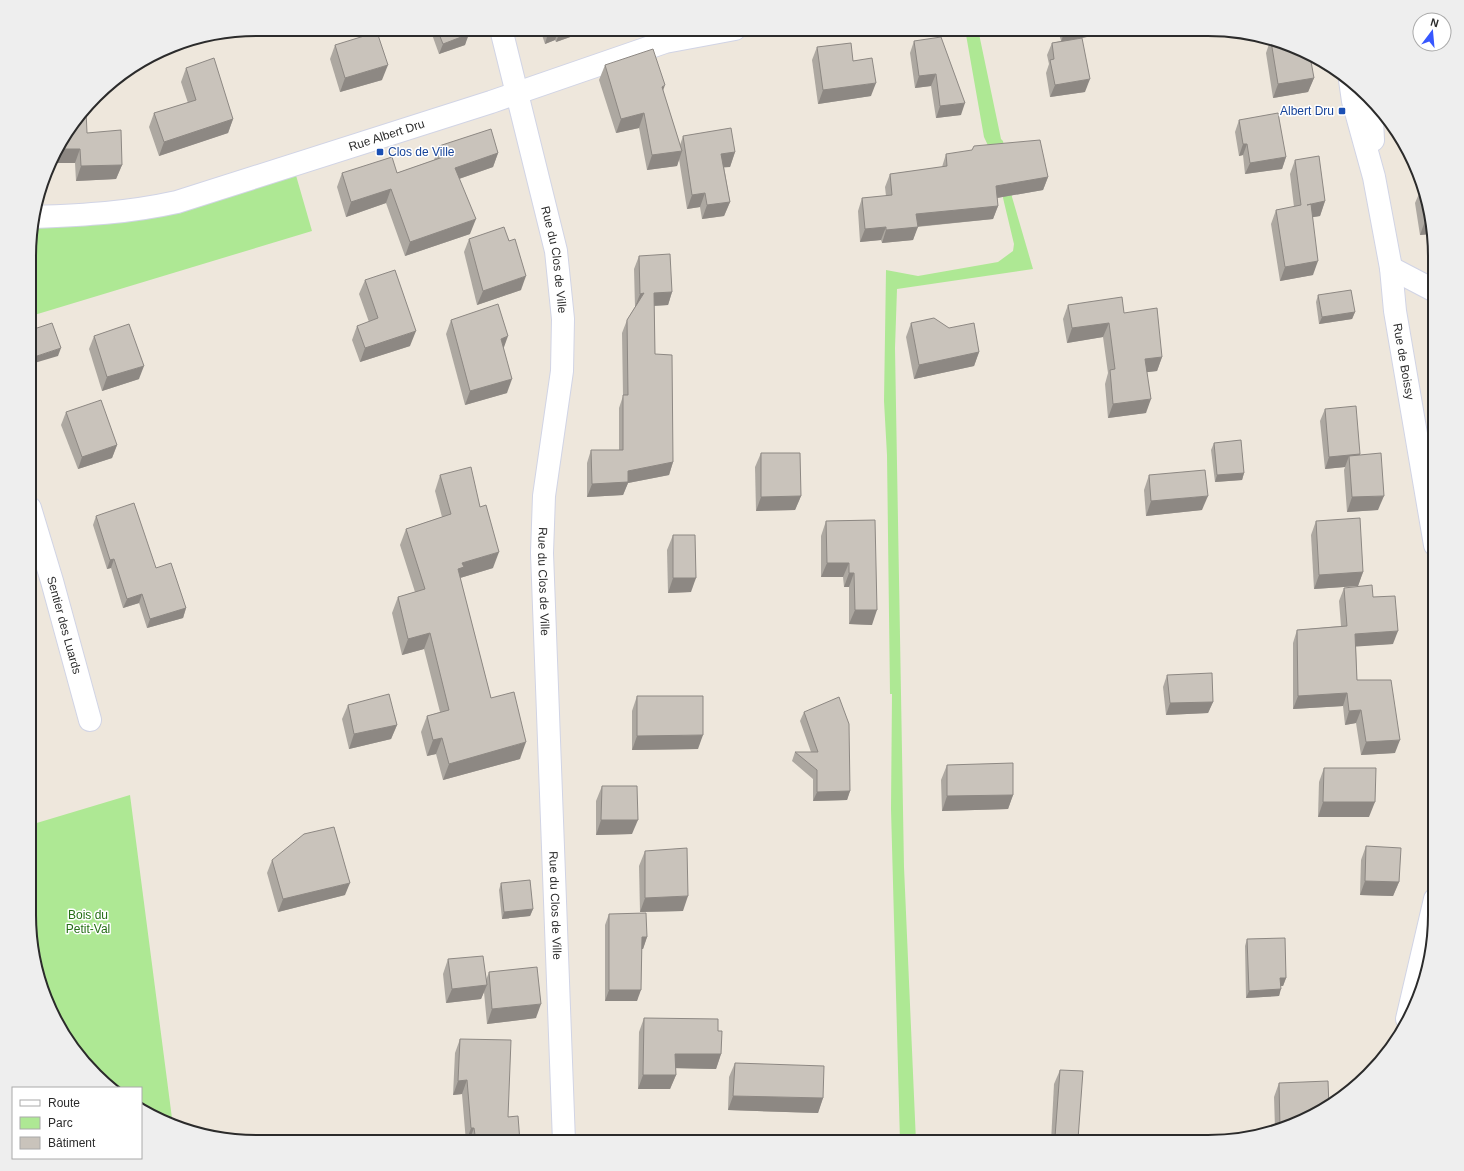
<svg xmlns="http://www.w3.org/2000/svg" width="1464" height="1171" font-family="Arial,sans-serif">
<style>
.green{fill:#aee894}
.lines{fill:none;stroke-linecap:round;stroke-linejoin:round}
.minor-casing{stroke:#d1d4e5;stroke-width:24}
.minor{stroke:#fff;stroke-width:22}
.wall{fill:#ada8a1}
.shaded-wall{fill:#8d8883}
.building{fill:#c9c3bb;stroke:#8d8883}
.transit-dot{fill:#1a4fb4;stroke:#fff;stroke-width:1.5}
.labels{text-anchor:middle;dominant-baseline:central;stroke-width:3;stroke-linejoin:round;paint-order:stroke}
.transit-label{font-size:12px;fill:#164399;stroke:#fff;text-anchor:end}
.street-label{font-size:12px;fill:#2b2b2b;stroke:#fff}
.park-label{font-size:12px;fill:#246e15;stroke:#fff}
.rim{fill:none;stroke:#2b2b2b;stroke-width:2}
</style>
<rect width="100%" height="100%" fill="#eee7dc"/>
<g class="green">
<path d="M965,29h13l23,110 2,2 9,56 21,72 -136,20 -2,59 9,519 12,275h-16l-9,-333 1,-115h-2l-3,-239 -3,-54 2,-131 32,6 80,-14 15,-11 1,-7 -21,-88 -9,-19z"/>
<path d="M293,165l19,66 -281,85v-90l72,-11z"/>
<path d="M130,795l43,331 -32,-19v-19h-31l-4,-2 -54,-70 -22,-86v-105z"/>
</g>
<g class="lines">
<g class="minor-casing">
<g id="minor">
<path id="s1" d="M501,29l55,222 7,68 -1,52 -18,125 -2,57 22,589"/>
<path id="s2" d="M1350,80l3,21 21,76 17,91 4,43 40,234"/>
<path d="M1371,100l2,40"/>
<path id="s3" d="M34,217c51,-2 93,-4 143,-15l314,-100 174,-60 70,-13"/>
<path d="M1391,268l44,23"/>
<path id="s4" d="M30,508l22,73 38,139"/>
<path d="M1407,1019l28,-120"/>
</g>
</g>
<use href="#minor" class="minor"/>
</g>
<g class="wall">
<path d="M430,29h37l-2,16 -26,9z"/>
<path d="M540,29h53l-37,13 -1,-2 -10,4z"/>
<path d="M1058,29h55v3l-38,7 10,53 -35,5 -4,-24 3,-9 -2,-9 5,-12 9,-2z"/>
<path d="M914,41l47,74 -25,3 -5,-32 -16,2 -5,-35z"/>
<path d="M1270,41l25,5 19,32 -6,14 -35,6 -7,-45z"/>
<path d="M335,45l47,35 -42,12 -10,-33z"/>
<path d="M817,47l54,49 -53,8 -6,-44z"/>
<path d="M605,65l58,26 17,54 3,-9 52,16 -5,15h-6l6,35 -6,14 -22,3 -2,-12 -13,2 -8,-50 -2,7 -30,4 -8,-42 -23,5 -17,-53z"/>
<path d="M186,68l47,51 -5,14 -69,23 -10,-29 5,-14 34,-10 -7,-21z"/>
<path d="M1239,120l47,37 -4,12 -37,5 -2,-19 -4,1 -4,-24z"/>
<path d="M87,133l35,32 -6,14 -40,2 -1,-18h-23z"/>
<path d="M439,146l59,7 -5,14 -34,12 11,55 -65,22 -19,-53 -40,14 -9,-30 5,-14h55l37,-13z"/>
<path d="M946,154l102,23 -5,13 -46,8 1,8 -5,13 -76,8 -4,13 -31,3 -1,-3 -21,2 -2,-31 4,-13 24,-2 -1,-9 5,-13 52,-7z"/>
<path d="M1295,160l30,41 -5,15 -7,1v58l-33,6 -9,-57 5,-14 18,-3 -4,-33z"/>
<path d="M1418,172l13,62 -11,1 -5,-32 6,-14z"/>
<path d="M469,239l52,51 -44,15 -13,-53z"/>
<path d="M639,256l33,36 -4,13 -14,1 1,48 18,108 -4,13 -41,8 -5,12 -36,2v-34l4,-13h28v-42l4,-12 -1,-63 5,-13 8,-13 -1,-38z"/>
<path d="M365,280l45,66 -50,16 -8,-22 5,-14 12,-4 -10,-28z"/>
<path d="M1318,295l37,17 -3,7 -33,5 -3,-22z"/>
<path d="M1068,305l56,8 38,44 -5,14 -10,1 -1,41 -38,5 -3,-34 3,-11 -5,-36 -36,6 -4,-24z"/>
<path d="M451,320l53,29 3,44 -42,12 -19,-71z"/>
<path d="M911,323l68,29 -5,14 -60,13 -8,-42z"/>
<path d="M94,336l45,43 -37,12 -13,-42z"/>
<path d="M1325,409l35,46 18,55 -31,2 -3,-42 1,-3 -20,2 -5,-48z"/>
<path d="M66,412l51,33 -5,13 -34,11 -17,-44z"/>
<path d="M1214,443l30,30 -2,7 -27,2 -4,-32z"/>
<path d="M761,453l40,43 -6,14 -39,1 -1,-44z"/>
<path d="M440,475l53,93 -33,10 31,120 29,61 -77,21 -7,-26 -9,2 -6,-24 6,-16 13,-4 -16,-63 -22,6 -10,-42 6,-16 17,-5 -15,-47 6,-16 36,-12 -7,-26z"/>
<path d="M1149,475l53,35 -56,6 -2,-26z"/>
<path d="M96,516l60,52 30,40 -3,10 -36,10 -8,-25 -16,5 -12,-40 -4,1 -14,-44z"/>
<path d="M875,520l-3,105 -23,-1v-37h-5l-1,-10h-22v-41l5,-15z"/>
<path d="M1316,521l47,51 -5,14 -44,3 -3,-54z"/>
<path d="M673,535l18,57 -23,1 -1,-43z"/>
<path d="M1344,588l29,9 20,47 -37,2 1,34 38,73 -34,2 -5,-32 -11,2 -2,-19 -50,3v-66l4,-13 44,-4 -2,-25z"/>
<path d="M1167,675l46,27 -5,11 -42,2 -3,-28z"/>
<path d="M637,696l61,53 -66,1v-39z"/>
<path d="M348,705l49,20 -6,14 -42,10 -7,-30z"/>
<path d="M804,712l46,79 -3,9 -34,1v-22l-21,-18 3,-9h16l-11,-31z"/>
<path d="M947,765l66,30 -5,14 -66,2 -1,-31z"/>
<path d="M1324,768l45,49h-51l1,-35z"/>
<path d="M602,786l30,48 -36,1v-34z"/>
<path d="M1366,846l33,36 -6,14 -33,-1 1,-35z"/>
<path d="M645,851l38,60 -43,1 -1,-46z"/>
<path d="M272,860l73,35 -67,17 -11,-39z"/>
<path d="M501,883l32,26 -3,7 -28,3 -3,-29z"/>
<path d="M609,914l38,23 -4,12h-1l-5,52h-32v-76z"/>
<path d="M1247,939l39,39 -3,8h-2l-2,10 -33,2 -1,-52z"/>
<path d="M448,959l38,21 3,-8 47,46 -49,6 -3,-32 -3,7 -35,4 -3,-29z"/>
<path d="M644,1018l74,13 3,23 -5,15 -40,-1v7l-6,14h-32l1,-57z"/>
<path d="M460,1039l48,78 12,25h-54l-4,-48 -9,1 2,-42z"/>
<path d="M735,1063l88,35 -5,15 -90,-3 1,-33z"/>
<path d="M1060,1070l18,69 -1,3h-26l3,-58z"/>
<path d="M1279,1083l16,42 -20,4 -1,-32z"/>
</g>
<g class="shaded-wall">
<path d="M553,29h6l-4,11 -10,4 4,-14z"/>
<path d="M561,29h32l-37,13z"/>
<path d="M1065,29h48v3l-52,10z"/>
<path d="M469,34l-4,11 -26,9 4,-10z"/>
<path d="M388,65l-6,15 -42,12 5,-14z"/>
<path d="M936,74l-5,12 -16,2 4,-12z"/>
<path d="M1314,78l-6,14 -35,6 5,-14z"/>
<path d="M1090,79l-5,13 -35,5 5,-12z"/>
<path d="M876,83l-5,13 -53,8 5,-14z"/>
<path d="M665,85l-5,14 2,-12z"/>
<path d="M965,103l-4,12 -25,3 4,-12z"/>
<path d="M644,113l-5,15 -23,5 5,-14z"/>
<path d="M233,119l-5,14 -69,23 5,-14z"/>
<path d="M1243,144h4l-4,11 -4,1z"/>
<path d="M57,149h23l-5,14h-23z"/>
<path d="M682,151l-5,15 -30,4 5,-15z"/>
<path d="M735,152l-5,15 -14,1 5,-14z"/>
<path d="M498,153l-5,14 -43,15 5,-14z"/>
<path d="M1286,157l-4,12 -37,5 5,-11z"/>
<path d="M122,165l-6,14 -40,2 5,-15z"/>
<path d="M1048,177l-5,13 -52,9 5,-13z"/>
<path d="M391,189l-5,14 -40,14 5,-15z"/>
<path d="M705,193l-5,14 -13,2 5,-14z"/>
<path d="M1325,201l-5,15 -19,3 6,-14z"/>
<path d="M730,202l-6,14 -22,3 5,-14z"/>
<path d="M998,206l-5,13 -81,8 4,-13z"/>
<path d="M476,219l-6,15 -65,22 5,-14z"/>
<path d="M1425,221h3l3,13 -11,1z"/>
<path d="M886,227l-5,13 -21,2 5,-13z"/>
<path d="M918,227l-5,13 -31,3 4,-13z"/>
<path d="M1318,261l-5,14 -33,6 5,-14z"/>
<path d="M526,276l-5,14 -44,15 6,-14z"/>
<path d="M672,292l-4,13 -18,1 4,-13z"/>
<path d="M644,293l-9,14 5,-13z"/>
<path d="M1355,312l-3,7 -33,5 3,-7z"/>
<path d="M1109,323l-6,14 -36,6 5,-15z"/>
<path d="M416,331l-6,15 -50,16 5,-14z"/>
<path d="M508,336l-5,14 -2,-11z"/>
<path d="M61,348l-3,8 -27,8v-6z"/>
<path d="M979,352l-5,14 -60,13 5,-14z"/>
<path d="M1162,357l-5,14 -17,2 5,-14z"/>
<path d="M144,366l-5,13 -37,12 5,-14z"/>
<path d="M512,379l-5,14 -42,12 5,-14z"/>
<path d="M1151,399l-5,14 -38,5 5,-14z"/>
<path d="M117,445l-5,13 -34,11 4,-12z"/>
<path d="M1360,454l-4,12 -7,-10 -4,11 -20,2 4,-12z"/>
<path d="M673,462l-4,13 -41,8 -5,12 -36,2 5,-13 36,-13z"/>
<path d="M1244,473l-2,7 -27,2 2,-7z"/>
<path d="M801,496l-6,14 -39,1 5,-14z"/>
<path d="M1208,496l-6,14 -56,6 5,-15z"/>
<path d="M1384,496l-6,14 -31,2 5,-15z"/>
<path d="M499,552l-6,16 -33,10 -2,-9 4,-6z"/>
<path d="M114,559l-3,9 -4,1 3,-9z"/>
<path d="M827,563h22l-6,14h-22z"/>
<path d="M1363,572l-5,14 -44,3 5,-14z"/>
<path d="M849,573h5l-5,14h-5z"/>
<path d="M673,578h23l-5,14 -23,1z"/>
<path d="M142,594l-3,9 -16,5 4,-9z"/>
<path d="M186,608l-3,10 -36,10 3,-9z"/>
<path d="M855,610h22l-5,15 -23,-1z"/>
<path d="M1398,631l-5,13 -43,3 5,-13z"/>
<path d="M430,633l-6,16 -22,6 6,-16z"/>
<path d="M1347,693l-4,13 -50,3 5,-13z"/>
<path d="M1213,702l-5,11 -42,2 4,-12z"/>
<path d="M1361,710l-5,13 -11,2 4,-14z"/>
<path d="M397,725l-6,14 -42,10 5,-15z"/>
<path d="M703,735l-5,14 -66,1 5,-14z"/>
<path d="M442,738l-6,16 -9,2 6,-16z"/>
<path d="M1400,740l-5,13 -34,2 5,-13z"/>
<path d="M526,742l-6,17 -77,21 6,-16z"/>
<path d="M850,791l-3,9 -34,1 4,-9z"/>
<path d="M1013,795l-5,14 -66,2 5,-15z"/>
<path d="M1323,802h52l-6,15h-51z"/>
<path d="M601,820h37l-6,14 -36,1z"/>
<path d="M1365,881l34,1 -6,14 -33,-1z"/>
<path d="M350,883l-5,12 -67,17 5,-13z"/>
<path d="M688,896l-5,15 -43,1 5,-14z"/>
<path d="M533,909l-3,7 -28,3 2,-7z"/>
<path d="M642,937h5l-4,12h-5z"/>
<path d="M1280,978h6l-3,8h-5z"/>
<path d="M487,985l-6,14 -35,4 6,-14z"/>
<path d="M1281,989l-2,7 -33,2 3,-7z"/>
<path d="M609,990h32l-4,11h-32z"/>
<path d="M541,1004l-5,14 -49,6 5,-15z"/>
<path d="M675,1054h46l-5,15 -46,-1z"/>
<path d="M643,1075h33l-6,14h-32z"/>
<path d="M467,1080l-5,14 -9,1 5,-14z"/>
<path d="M733,1096l90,2 -5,15 -90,-3z"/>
<path d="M471,1128h3l-5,13 -3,1z"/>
<path d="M1055,1137l23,2 -1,3h-23z"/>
</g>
<g class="building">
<path d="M437,29h30l2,5 -26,10z"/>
<path d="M377,32l11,33 -43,13 -10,-33z"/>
<path d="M941,37l24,66 -25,3 -4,-32 -17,2 -5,-35z"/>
<path d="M1082,38l8,41 -35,6 -5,-25 4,-1 -2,-16z"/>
<path d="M1271,41l24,5 15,10 4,22 -36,6z"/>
<path d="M851,43l2,18 19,-3 4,25 -53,7 -6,-43z"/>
<path d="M653,49l12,36 -3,2 20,64 -30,4 -8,-42 -23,6 -16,-54z"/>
<path d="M214,58l19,61 -69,23 -10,-29 42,-13 -10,-32z"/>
<path d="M86,110l1,23 34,-3 1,35 -41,1 -1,-17h-23l2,-6z"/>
<path d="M1278,113l8,44 -36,6 -3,-19h-4l-4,-24z"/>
<path d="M731,128l4,24 -14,2 9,48 -23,3 -2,-12 -13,2 -9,-59z"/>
<path d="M491,129l7,24 -43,15 21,51 -66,23 -19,-53 -40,13 -9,-29 50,-16 5,16 46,-16 -4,-11z"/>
<path d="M1040,140l8,37 -52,9 2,20 -82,8 2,13 -32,3v-3l-21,2 -3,-31 30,-3 -2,-21 57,-8 -1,-12 26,-4 2,-4z"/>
<path d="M1319,156l6,45 -18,4 4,-1 7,57 -33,6 -9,-57 25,-5 -6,-45z"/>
<path d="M1421,189h1l6,32h-3z"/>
<path d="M504,227l5,14 6,-2 11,37 -43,15 -14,-52z"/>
<path d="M670,254l2,38 -18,1 1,61 17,1 1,107 -45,9v11l-36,2 -1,-34h32v-55h5l-1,-75 17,-27 -4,1 -1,-38z"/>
<path d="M395,270l21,61 -51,17 -8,-22 21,-8 -13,-38z"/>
<path d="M1351,290l4,22 -33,5 -4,-22z"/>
<path d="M1122,297l2,16 33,-5 5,49 -17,2 6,40 -38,5 -3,-34 5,-1 -6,-46 -37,5 -4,-23z"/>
<path d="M498,304l10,32 -7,3 11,40 -42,12 -19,-71z"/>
<path d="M934,318l15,10 25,-5 5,29 -60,13 -8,-42z"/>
<path d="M52,323l9,25 -30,10v-28z"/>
<path d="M129,324l15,42 -37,11 -13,-41z"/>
<path d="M101,400l16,45 -35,12 -16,-45z"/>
<path d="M1356,406l4,48 -31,3 -4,-48z"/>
<path d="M1241,440l3,33 -27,2 -3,-32z"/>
<path d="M761,453h39l1,43 -40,1z"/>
<path d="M1381,453l3,43 -32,1 -3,-41z"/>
<path d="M471,467l9,40 6,-2 13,47 -37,11 2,4 -6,2 33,129 23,-6 12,50 -77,22 -7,-26 -9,2 -6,-24 22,-6 -19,-77 -22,6 -10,-42 27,-8 -19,-60 45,-15 -11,-39z"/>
<path d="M1205,470l3,26 -57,5 -2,-26z"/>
<path d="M134,503l22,65 15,-5 15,45 -36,11 -8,-25 -15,5 -13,-40 -4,1 -14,-44z"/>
<path d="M1360,518l3,54 -44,3 -3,-54z"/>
<path d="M875,520l2,90h-22l-1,-37h-5v-10h-22l-1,-42z"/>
<path d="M673,535h22l1,43h-23z"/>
<path d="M1372,585l1,12 22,-1 3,35 -43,3 2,46h34l9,60 -34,2 -5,-32 -12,1 -2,-18 -49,3 -1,-66 50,-4 -3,-38z"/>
<path d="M1212,673l1,29 -43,1 -3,-28z"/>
<path d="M389,694l8,31 -43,9 -6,-29z"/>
<path d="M637,696h66v39l-66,1z"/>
<path d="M839,697l10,27 1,67 -33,1v-22l-22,-18h23l-14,-40z"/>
<path d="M1013,763v32l-66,1v-31z"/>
<path d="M1324,768h52l-1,34h-52z"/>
<path d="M602,786h35l1,34h-37z"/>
<path d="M334,827l16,56 -67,16 -11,-39 32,-26z"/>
<path d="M1366,846l35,2 -2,34 -34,-1z"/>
<path d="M687,848l1,48 -43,2v-47z"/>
<path d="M530,880l3,29 -29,3 -3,-29z"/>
<path d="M646,913l1,24h-5l-1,53h-32v-76z"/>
<path d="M1285,938l1,40h-6l1,11 -32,2 -2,-52z"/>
<path d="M483,956l4,29 -35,4 -4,-30z"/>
<path d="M537,967l4,37 -49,5 -3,-37z"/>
<path d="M644,1018l74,1v12h4l-1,23h-46l1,21h-33z"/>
<path d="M460,1039l51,1 -3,77 10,-1 2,26h-44l-2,-14h-3l-4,-48 -9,1z"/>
<path d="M735,1063l89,3 -1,32 -90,-2z"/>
<path d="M1060,1070l23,1 -5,68 -23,-2z"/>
<path d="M1328,1081l1,26 -34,18 -15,3 -1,-45z"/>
</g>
<g class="transit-dot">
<rect x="1338" y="107" width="8" height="8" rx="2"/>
<rect x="376" y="148" width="8" height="8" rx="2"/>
</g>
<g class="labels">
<g class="transit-label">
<text x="1334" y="111">Albert Dru</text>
<text x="388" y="152" text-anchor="start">Clos de Ville</text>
</g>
<g class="street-label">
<text stroke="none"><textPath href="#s3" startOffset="364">Rue Albert Dru</textPath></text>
<text stroke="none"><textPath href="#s1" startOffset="237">Rue du Clos de Ville</textPath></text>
<text stroke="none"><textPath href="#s2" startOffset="287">Rue de Boissy</textPath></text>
<text stroke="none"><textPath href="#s1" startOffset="561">Rue du Clos de Ville</textPath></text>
<text stroke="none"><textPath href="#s4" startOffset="122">Sentier des Luards</textPath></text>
<text stroke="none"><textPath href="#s1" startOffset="885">Rue du Clos de Ville</textPath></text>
</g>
<g class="park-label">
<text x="88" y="915">Bois du<tspan x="88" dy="14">Petit-Val</tspan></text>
</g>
</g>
<path d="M0 0H1464V1171H0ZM256 36H1208A220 220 0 0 1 1428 256V915A220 220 0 0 1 1208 1135H256A220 220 0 0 1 36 915V256A220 220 0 0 1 256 36Z" fill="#eee" fill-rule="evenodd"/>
<path class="rim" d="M256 36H1208A220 220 0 0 1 1428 256V915A220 220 0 0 1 1208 1135H256A220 220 0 0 1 36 915V256A220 220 0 0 1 256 36Z"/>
<rect x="12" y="1087" width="130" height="72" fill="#ffffff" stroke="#aaaaaa"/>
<rect x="20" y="1100" width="20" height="6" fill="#ffffff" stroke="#aaaaaa"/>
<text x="48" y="1107" font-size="12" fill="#2b2b2b">Route</text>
<rect x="20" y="1117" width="20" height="12" fill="#aee894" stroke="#aaaaaa"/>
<text x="48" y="1127" font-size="12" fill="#2b2b2b">Parc</text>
<rect x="20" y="1137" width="20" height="12" fill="#c9c3bb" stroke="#aaaaaa"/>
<text x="48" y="1147" font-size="12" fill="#2b2b2b">Bâtiment</text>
<g transform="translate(1432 32) rotate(16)"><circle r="19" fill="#ffffff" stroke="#aaaaaa"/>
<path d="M0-3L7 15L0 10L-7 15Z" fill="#3757ff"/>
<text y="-6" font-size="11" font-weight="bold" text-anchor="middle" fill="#2b2b2b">N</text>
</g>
</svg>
